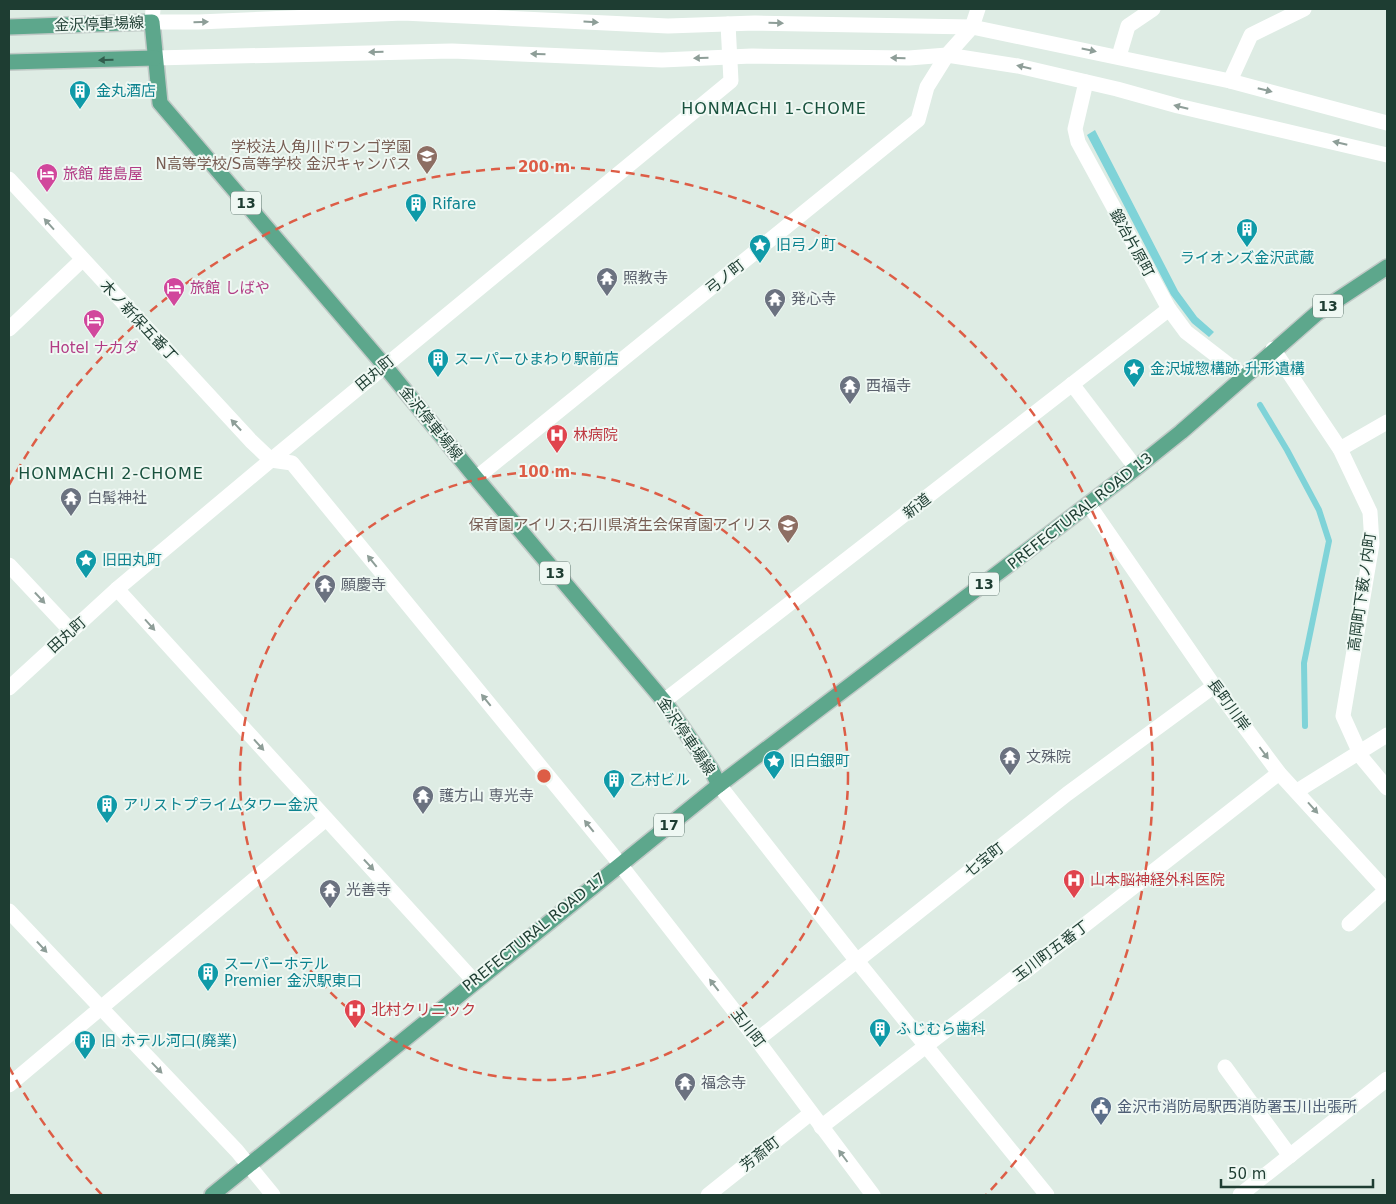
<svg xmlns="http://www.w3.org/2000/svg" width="1396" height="1204" font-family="'DejaVu Sans','Noto Sans JP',sans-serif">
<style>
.water{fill:#7fd3d8}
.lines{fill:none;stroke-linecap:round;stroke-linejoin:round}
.stream{stroke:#7fd3d8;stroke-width:6}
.major-casing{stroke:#c0c9c6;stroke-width:18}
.minor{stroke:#fff;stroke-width:15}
.major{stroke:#5da78c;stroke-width:15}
.oneway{fill:#8e9e98}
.oneway2{fill:#315d4d}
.ring{fill:none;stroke:#dd5d46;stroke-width:2.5;stroke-dasharray:9 6}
.labels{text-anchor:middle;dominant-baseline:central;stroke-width:4;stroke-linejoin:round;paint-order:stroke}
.shield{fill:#eff8f3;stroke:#5d756c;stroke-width:1}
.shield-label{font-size:14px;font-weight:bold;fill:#1e3d32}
.street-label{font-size:15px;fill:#1e3d32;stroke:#eff8f3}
.culture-label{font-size:15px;fill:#0d838f;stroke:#eff8f3;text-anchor:start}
.education-label{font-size:15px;fill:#785e54;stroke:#eff8f3;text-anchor:end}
.hotel-label{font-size:15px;fill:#b23c85;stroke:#eff8f3;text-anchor:start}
.worship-label{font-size:15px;fill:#5b616d;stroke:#eff8f3;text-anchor:start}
.health-label{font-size:15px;fill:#be3a42;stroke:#eff8f3;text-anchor:start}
.service-label{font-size:15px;fill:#4e5e75;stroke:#eff8f3;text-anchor:start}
.neighbourhood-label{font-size:16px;letter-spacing:1px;fill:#18513d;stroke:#eff8f3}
.centre{fill:#dd5d46;stroke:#eff8f3;stroke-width:2.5}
.ring-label{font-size:15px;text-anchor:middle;font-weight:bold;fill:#dd5d46;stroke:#eff8f3;stroke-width:4;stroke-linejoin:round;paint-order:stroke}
</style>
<rect width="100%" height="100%" fill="#deece4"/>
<path class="water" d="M1095,130l83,161 19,26 17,15 -5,5 -17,-14 -21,-28 -84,-160z"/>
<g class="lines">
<path class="stream" d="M1260,405l27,45 32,60 10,31 -25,122 1,63"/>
<g class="major-casing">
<g id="major">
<path d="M9,27l143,-5 8,81 224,262 92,113 188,223 47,68 8,16"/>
<path d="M9,62l146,-4"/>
<path d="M212,1195l507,-410 417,-317 45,-36 135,-118 71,-47"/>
</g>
</g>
<g class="minor">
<path d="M153,9l-1,13h47l204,-9 265,13 87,-3 217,4 258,54 157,42"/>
<path d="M1119,56l9,-30 25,-17"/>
<path d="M155,58l297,-7 210,9 90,-4 157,2 38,-3 71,11 99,23 61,17 209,49"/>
<path d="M1230,81l21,-46 53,-26"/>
<path d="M1086,82l-11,47 3,13 91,167 17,23 57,44"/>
<path d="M9,179l242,262 20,19 21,3 320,391 145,186 116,155"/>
<path d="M9,329l73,-69"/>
<path d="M1273,349l67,100 30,63 2,32 -29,172 19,42 25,30"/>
<path d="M1072,384l64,84"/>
<path d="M1340,449l47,-27"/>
<path d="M476,478l442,-358 9,-33 20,-32 25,-28 6,-18"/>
<path d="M1089,505l125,181 65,87 108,118"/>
<path d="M9,565l62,66"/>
<path d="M117,589l357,392"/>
<path d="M9,688l108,-99 154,-129 460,-379 -3,-57"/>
<path d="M664,701l505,-392"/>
<path d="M719,785l138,176 190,234"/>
<path d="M1297,791l90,-56"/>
<path d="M9,911l228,240 36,44"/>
<path d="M1349,924l37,-34"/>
<path d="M757,1040l310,-246 147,-108"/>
<path d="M1225,1067l65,89"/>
<path d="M9,1085l317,-266"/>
<path d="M821,1127l198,-153h3l257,-201"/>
<path d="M708,1195l103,-82"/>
<path d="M1240,1195l147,-116"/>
</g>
<use href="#major" class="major"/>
</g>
<defs><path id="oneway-solid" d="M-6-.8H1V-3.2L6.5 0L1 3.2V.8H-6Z" transform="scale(1.25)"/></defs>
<g class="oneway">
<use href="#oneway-solid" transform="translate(201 22) rotate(-2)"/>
<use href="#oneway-solid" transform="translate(591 22) rotate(3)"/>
<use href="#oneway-solid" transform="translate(776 23) rotate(1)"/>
<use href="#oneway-solid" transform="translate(1089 50) rotate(12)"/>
<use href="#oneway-solid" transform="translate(376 52) rotate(179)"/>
<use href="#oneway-solid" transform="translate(538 54) rotate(-178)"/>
<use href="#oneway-solid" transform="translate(701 58) rotate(178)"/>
<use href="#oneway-solid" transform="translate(898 58) rotate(-179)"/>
<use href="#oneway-solid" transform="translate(1024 67) rotate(-167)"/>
<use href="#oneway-solid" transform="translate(1265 90) rotate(14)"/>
<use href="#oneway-solid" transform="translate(1181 107) rotate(-166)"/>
<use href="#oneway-solid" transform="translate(1340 143) rotate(-167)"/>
<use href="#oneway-solid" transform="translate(49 224) rotate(-132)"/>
<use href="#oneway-solid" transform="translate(236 425) rotate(-133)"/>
<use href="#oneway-solid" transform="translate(372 561) rotate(-129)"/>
<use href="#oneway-solid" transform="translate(40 598) rotate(47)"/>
<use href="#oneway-solid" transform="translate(150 625) rotate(48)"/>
<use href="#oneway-solid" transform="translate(486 700) rotate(-129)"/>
<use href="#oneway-solid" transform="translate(259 745) rotate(48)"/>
<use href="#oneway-solid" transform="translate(1264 753) rotate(53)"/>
<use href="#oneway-solid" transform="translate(1313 808) rotate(48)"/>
<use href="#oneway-solid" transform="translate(589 826) rotate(-129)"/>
<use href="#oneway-solid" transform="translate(369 865) rotate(47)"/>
<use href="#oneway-solid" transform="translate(42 947) rotate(47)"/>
<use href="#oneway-solid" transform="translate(714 985) rotate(-128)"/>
<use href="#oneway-solid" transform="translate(157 1068) rotate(46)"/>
<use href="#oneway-solid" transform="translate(843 1156) rotate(-127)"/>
</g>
<use class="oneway2" href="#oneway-solid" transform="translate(106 60) rotate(178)"/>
<g class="ring">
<circle cx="544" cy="776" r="304"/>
<path d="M102 1195A609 609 0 0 1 9 1067M9 485A609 609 0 1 1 986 1195"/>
</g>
<defs>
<g id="building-pin" transform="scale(1.125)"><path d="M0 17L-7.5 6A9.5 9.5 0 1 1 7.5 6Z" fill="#0f9aa8" stroke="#eff8f3"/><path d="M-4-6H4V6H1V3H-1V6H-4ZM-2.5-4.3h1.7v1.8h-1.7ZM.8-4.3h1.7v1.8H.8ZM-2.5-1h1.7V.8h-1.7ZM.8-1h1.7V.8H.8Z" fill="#fff"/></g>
<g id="school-pin" transform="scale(1.125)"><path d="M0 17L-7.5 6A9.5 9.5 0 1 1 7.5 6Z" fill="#8d6e63" stroke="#eff8f3"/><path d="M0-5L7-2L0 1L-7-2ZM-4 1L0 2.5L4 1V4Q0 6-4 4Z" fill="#fff"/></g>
<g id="hotel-pin" transform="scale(1.125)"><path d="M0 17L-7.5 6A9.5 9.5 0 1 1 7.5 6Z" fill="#d1479c" stroke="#eff8f3"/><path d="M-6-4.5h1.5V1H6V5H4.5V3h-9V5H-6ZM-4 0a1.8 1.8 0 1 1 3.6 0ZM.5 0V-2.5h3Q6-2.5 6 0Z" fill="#fff"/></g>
<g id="sight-pin" transform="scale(1.125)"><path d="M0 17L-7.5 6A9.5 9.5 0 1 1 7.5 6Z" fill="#0f9aa8" stroke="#eff8f3"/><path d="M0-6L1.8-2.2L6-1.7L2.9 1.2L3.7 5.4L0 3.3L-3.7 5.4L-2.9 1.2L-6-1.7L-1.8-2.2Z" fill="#fff"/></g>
<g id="temple-pin" transform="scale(1.125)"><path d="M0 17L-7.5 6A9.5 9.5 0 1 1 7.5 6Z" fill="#6b7280" stroke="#eff8f3"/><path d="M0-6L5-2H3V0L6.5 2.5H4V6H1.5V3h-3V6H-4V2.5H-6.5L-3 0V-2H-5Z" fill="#fff"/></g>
<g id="hospital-pin" transform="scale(1.125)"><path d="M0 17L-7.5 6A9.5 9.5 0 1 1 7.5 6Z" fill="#e0444e" stroke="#eff8f3"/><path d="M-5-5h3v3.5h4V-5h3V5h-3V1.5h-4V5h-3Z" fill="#fff"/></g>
<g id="civic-pin" transform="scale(1.125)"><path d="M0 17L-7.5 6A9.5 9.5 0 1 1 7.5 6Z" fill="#5c6f8a" stroke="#eff8f3"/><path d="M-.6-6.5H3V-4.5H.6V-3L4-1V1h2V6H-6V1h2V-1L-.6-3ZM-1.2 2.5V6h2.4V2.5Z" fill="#fff"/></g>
</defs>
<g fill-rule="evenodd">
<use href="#building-pin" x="80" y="91"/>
<use href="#school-pin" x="427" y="156"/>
<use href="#hotel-pin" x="47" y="174"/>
<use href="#building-pin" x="416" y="204"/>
<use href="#building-pin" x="1247" y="229"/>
<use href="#sight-pin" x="760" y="245"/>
<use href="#temple-pin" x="607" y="278"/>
<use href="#hotel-pin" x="174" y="288"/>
<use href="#temple-pin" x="775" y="299"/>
<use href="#hotel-pin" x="94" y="320"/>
<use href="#building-pin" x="438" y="359"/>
<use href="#sight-pin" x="1134" y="369"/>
<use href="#temple-pin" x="850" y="386"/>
<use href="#hospital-pin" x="557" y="435"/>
<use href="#temple-pin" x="71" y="498"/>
<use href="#school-pin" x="788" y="525"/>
<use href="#sight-pin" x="86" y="560"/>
<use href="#temple-pin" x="325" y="585"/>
<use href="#temple-pin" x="1010" y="757"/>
<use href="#sight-pin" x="774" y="761"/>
<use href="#building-pin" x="614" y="780"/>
<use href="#temple-pin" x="423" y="796"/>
<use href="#building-pin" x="107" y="805"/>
<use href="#hospital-pin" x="1074" y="880"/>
<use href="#temple-pin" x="330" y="890"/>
<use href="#building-pin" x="208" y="973"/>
<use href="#hospital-pin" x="355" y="1010"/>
<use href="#building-pin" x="880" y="1029"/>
<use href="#building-pin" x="85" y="1041"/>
<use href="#temple-pin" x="685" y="1083"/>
<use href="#civic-pin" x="1101" y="1107"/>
</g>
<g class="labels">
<g class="shield">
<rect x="231" y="191.5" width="30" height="23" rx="4"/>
<rect x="1313" y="294.5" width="30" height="23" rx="4"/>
<rect x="540" y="561.5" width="30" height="23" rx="4"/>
<rect x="969" y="572.5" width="30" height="23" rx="4"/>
<rect x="654" y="813.5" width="30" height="23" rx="4"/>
</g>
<g class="shield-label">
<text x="246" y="203">13</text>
<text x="1328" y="306">13</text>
<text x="555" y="573">13</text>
<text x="984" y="584">13</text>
<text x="669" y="825">17</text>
</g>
<g class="street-label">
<text transform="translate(99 24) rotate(-2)">金沢停車場線</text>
<text transform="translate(1132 243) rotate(61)">鍛冶片原町</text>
<text transform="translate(725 277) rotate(-39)">弓ノ町</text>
<text transform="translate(139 321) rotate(47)">木ノ新保五番丁</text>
<text transform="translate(375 373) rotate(-40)">田丸町</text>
<text transform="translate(431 423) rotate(51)">金沢停車場線</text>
<text transform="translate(917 506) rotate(-38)">新道</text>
<text transform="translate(1080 511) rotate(-38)">PREFECTURAL ROAD 13</text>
<text transform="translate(1362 592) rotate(-82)">高岡町下薮ノ内町</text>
<text transform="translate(67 635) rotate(-42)">田丸町</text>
<text transform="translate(1229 705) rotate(54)">長町川岸</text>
<text transform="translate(686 736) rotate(56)">金沢停車場線</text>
<text transform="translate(984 860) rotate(-38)">七宝町</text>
<text transform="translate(534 932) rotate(-39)">PREFECTURAL ROAD 17</text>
<text transform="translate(1051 951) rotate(-37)">玉川町五番丁</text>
<text transform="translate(748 1028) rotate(52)">玉川町</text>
<text transform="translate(760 1154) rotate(-38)">芳斎町</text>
</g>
<g class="culture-label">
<text x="96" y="91">金丸酒店</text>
<text x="432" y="204">Rifare</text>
<text x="776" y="245">旧弓ノ町</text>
<text x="1247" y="258" text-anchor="middle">ライオンズ金沢武蔵</text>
<text x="454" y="359">スーパーひまわり駅前店</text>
<text x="1150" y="369">金沢城惣構跡 升形遺構</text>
<text x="102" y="560">旧田丸町</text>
<text x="790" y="761">旧白銀町</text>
<text x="630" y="780">乙村ビル</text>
<text x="123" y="805">アリストプライムタワー金沢</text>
<text x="224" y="964">スーパーホテル<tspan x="224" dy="17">Premier 金沢駅東口</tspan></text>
<text x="896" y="1029">ふじむら歯科</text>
<text x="101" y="1041">旧 ホテル河口(廃業)</text>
</g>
<g class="education-label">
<text x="411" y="147">学校法人角川ドワンゴ学園<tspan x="411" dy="17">N高等学校/S高等学校 金沢キャンパス</tspan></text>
<text x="772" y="525">保育園アイリス;石川県済生会保育園アイリス</text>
</g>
<g class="hotel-label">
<text x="63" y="174">旅館 鹿島屋</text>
<text x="190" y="288">旅館 しばや</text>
<text x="94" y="348" text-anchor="middle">Hotel ナカダ</text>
</g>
<g class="worship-label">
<text x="623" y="278">照教寺</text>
<text x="791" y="299">発心寺</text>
<text x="866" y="386">西福寺</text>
<text x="87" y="498">白髯神社</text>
<text x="341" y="585">願慶寺</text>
<text x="1026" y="757">文殊院</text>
<text x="439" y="796">護方山 専光寺</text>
<text x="346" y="890">光善寺</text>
<text x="701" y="1083">福念寺</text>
</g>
<g class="health-label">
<text x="573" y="435">林病院</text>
<text x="1090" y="880">山本脳神経外科医院</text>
<text x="371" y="1010">北村クリニック</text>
</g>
<g class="service-label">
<text x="1117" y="1107">金沢市消防局駅西消防署玉川出張所</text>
</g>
<g class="neighbourhood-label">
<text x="774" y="108">HONMACHI 1-CHOME</text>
<text x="111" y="473">HONMACHI 2-CHOME</text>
</g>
</g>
<circle cx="544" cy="776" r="8" class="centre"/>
<g class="ring-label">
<text x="544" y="172">200 m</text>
<text x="544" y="477">100 m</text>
</g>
<rect width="1396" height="1204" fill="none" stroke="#1e3d32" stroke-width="20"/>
<path d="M1221 1179v8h152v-8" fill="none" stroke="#1e3d32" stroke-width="2.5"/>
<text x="1228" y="1179" font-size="15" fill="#1e3d32" stroke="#eff8f3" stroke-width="4" paint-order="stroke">50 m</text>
</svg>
